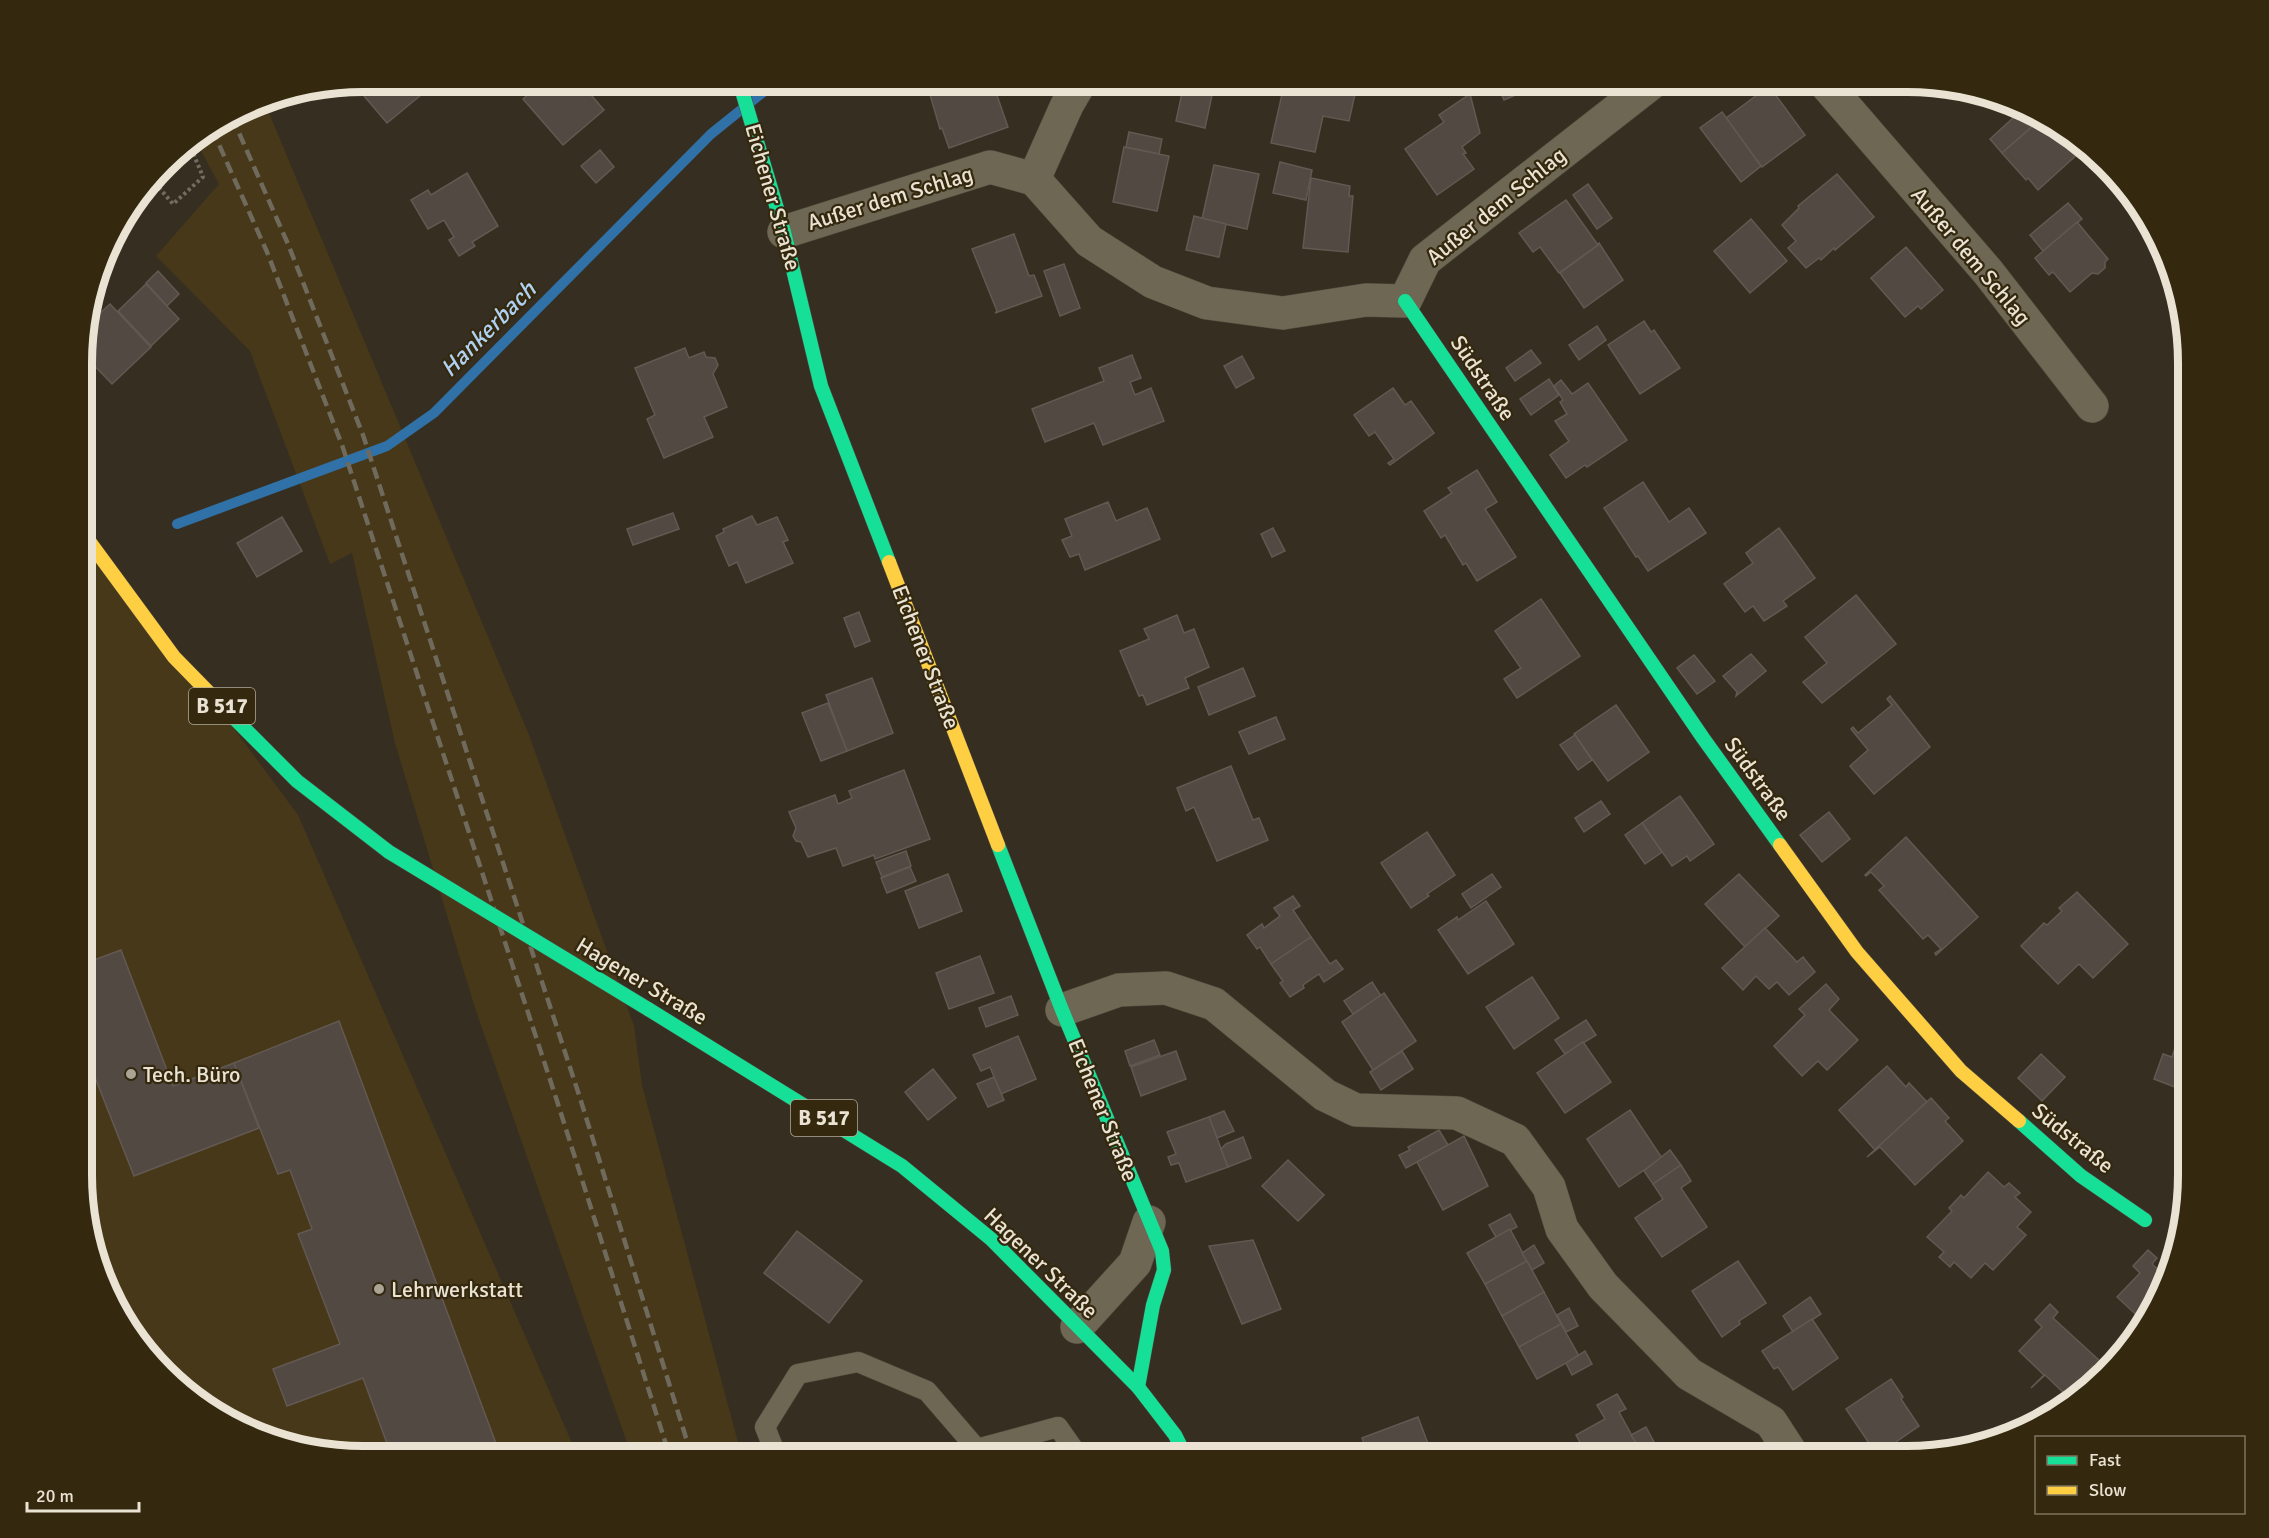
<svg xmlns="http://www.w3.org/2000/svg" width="2269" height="1538" font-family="Signika,sans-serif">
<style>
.built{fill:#463818}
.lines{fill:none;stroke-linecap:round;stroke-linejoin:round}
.stream{stroke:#3071a7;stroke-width:10}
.building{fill:#524942;stroke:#635952;stroke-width:1.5}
.lane-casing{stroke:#514b3f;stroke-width:21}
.street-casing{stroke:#514b3f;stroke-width:34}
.fast-casing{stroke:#514b3f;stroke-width:15}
.slow-casing{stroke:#514b3f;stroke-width:15}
.path{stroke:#726d5e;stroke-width:4;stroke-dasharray:3 3;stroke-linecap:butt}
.lane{stroke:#6d6753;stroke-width:20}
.street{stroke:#6d6753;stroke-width:33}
.fast{stroke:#16e098;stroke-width:14}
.slow{stroke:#ffcf43;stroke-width:14}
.rail{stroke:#6f6a5c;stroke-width:4.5;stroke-dasharray:12 6;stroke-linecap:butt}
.fast-bridge-casing{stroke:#514b3f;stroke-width:15;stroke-linecap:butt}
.fast-bridge{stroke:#16e098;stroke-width:14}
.poi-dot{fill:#aba495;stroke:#34280e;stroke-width:2}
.labels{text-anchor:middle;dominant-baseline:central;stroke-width:4.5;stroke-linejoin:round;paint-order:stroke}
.shield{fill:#34280e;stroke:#b3ab98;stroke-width:1.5}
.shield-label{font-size:21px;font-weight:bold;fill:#eae3d3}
.street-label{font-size:22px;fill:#eae3d3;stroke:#34280e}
.poi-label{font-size:22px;fill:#eae3d3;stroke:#34280e;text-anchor:start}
.water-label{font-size:24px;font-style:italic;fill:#aed0f1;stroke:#34280e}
.rim{fill:none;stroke:#eae3d3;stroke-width:8}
</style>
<rect width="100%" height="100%" fill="#362f21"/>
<g class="built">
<path d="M264,101l265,634 105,291 8,59 100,372h-110l-157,-449 -80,-265 -43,-190 -22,11 -80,-213 -94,-95 63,-72 -24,-44 60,-38z"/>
<path d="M83,525l215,290 280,642h-216l-90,-15 -66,-33 -87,-92 -36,-105z"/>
</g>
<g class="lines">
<path class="stream" d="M177,524l210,-78 47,-33 277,-279 66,-53"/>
</g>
<g class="building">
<path d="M362,81h47l12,14 -34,28 -34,-40z"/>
<path d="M544,81h35l25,29 -41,35 -40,-46z"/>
<path d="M586,81h22l-13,11z"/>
<path d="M926,81h66l16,46 -59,21 -7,-20 -2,1z"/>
<path d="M1143,81h72l-10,47 -29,-7 6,-28 -40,-8z"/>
<path d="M1285,81l70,13 -6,27 -26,-5 -8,36 -44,-9z"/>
<path d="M1496,81h47v2l-39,17z"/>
<path d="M1852,81h21l-12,10z"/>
<path d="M1769,86l36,49 -43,32 -37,-48z"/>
<path d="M1470,94l10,39 -18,14 4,6 -3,1 11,15 -37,26 -32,-46 39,-27 -5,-7z"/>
<path d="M2023,109l19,9 -40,35 -12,-14z"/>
<path d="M1722,112l39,54 -20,16 -41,-54z"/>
<path d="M2042,118l17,8 22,25 -43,39 -10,-12 -2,2 -24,-27z"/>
<path d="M1129,132l33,7 -3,15 -33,-7z"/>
<path d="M1124,147l45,9 -12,55 -44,-9z"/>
<path d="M600,150l14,17 -18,16 -15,-17z"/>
<path d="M1280,162l32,8 -6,30 -33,-7z"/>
<path d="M1214,165l45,9 -12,55 -45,-10z"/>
<path d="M467,173l31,53 -26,16 3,4 -16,10 -10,-16 5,-3 -10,-17 -16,9 -17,-29 17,-10 3,5z"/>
<path d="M1837,174l37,43 -39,33 -1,-2 -13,12 -2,-2 -13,10 -18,-20 8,-7 -14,-16 17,-17 -1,-2z"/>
<path d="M1311,178l39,8 -1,10h4l-5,56 -45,-4z"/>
<path d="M1588,184l24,34 -15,11 -24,-34z"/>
<path d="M1566,200l32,45 -39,28 -19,-26 -7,5 -14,-19z"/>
<path d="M2068,203l14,16 -39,32 -13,-16z"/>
<path d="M1194,216l32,8 -7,33 -33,-7z"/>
<path d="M1751,219l36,42 -37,32 -36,-42z"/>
<path d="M2077,222l31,37 -3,3v6l-7,6 -6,-1 -22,19 -17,-20 -4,3 -14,-17z"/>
<path d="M1014,234l15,42 5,-1 8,21 -47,17 2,-2 -25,-62z"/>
<path d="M1599,243l24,37 -39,28 -24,-35 38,-28z"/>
<path d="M1906,247l37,43 -22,19 -3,-3 -13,11 -34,-39z"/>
<path d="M1064,264l16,44 -20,8 -16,-45z"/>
<path d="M158,271l21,23 -12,12 -21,-23z"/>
<path d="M146,284l33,35 -28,27 -33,-35z"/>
<path d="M110,304l41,43 -39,37 -29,-30v-25z"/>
<path d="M1644,321l7,11 3,-2 26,38 -40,26 -32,-49z"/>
<path d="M1597,326l9,14 -27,20 -10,-15z"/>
<path d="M685,348l4,10 15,-6 2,5 9,1 3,7 -5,9 14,33 -23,10 9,20 -49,21 -17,-39 8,-4 -20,-47z"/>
<path d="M1531,350l10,13 -26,18 -9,-13z"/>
<path d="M1132,355l9,23 -11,4 5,13 16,-7 13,33 -61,24 -9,-22 -49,19 -13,-33 72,-28 -5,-13z"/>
<path d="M1242,356l12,22 -18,10 -12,-22z"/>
<path d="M1549,379l10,16 -28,20 -11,-16z"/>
<path d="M1561,380l11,14 16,-11 39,57 -40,27 -2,-2 -19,13 -16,-23 19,-14 -14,-20 12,-7 -7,-12 3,-2 -9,-14z"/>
<path d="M1393,388l12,17 6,-4 23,32 -44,32 -2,-2 6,-4 -19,-27 -6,4 -15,-21z"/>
<path d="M1477,470l20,32 -12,7 31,48 -39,24 -11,-18 -3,2 -18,-30 -4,3 -17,-27 28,-18 -4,-5z"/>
<path d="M1643,482l26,40 20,-14 17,25 -58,38 -10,-15 -2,1 -32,-49z"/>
<path d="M1108,502l8,19 31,-13 13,31 -75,31 -6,-16 -9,3 -8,-17 10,-4 -7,-17z"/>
<path d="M673,513l6,16 -46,16 -6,-16z"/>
<path d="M752,516l5,9 20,-8 11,23 -5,2 10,21 -47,20 -9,-21 -8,4 -13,-30 8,-4 -1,-3z"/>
<path d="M282,517l20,34 -45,26 -20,-34z"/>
<path d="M1273,528l12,23 -13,6 -11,-23z"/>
<path d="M1779,528l36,50 -32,23 4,5 -23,15 -11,-15 -8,6 -21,-28 29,-21 -7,-10z"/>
<path d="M1856,595l40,49 -74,59 -19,-21 24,-19 -22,-26z"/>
<path d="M1541,599l39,57 -63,42 -13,-19 17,-11 -26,-37z"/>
<path d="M859,612l11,29 -15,6 -11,-29z"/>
<path d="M1177,615l7,18 10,-4 15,38 -24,11 4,10 -42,17 -4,-10 -4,1 -19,-45 29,-12 -5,-10z"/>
<path d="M1751,654l15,17 -30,25 1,-4 -14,-16z"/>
<path d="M1694,655l21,26 -18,13 -20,-26z"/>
<path d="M1243,668l12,28 -46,19 -11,-28z"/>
<path d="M872,678l21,55 -46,18 -21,-56z"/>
<path d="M1890,696l40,51 -56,47 -24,-28 18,-16 -17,-21 2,-2 5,6 34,-28 -5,-6z"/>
<path d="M828,703l19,48 -26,10 -19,-48z"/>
<path d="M1616,705l33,47 -41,29 -34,-47z"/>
<path d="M1276,717l9,22 -36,15 -10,-22z"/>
<path d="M1575,735l17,25 -14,10 -18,-25z"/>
<path d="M1231,766l22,54 6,-2 9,22 -51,21 -23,-54 -8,4 -9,-23z"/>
<path d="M904,770l26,69 -55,20 -1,-4 -31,11 -7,-18 -28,9 -7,-15 -5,-1 -3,-5 3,-8 -7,-16 46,-17 3,9 14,-6 -3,-7z"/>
<path d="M1680,796l34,48 -24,17 -3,-5 -15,10 -30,-43z"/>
<path d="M1601,801l9,13 -26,18 -9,-14z"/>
<path d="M1829,812l21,27 -28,23 -22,-27z"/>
<path d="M1642,823l20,29 -17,12 -20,-29z"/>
<path d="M1427,832l28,43 -28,19 2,2 -18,12 -30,-45z"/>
<path d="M1906,837l72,80 -42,38 -1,-2 6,-4 -13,-14 -5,4 -44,-49 5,-4 -13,-14 -5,4 -1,-1z"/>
<path d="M906,851l5,15 -29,11 -6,-15z"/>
<path d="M910,867l6,14 -29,12 -6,-15z"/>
<path d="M948,874l14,37 -43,17 -14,-37z"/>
<path d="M1492,874l9,13 -30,21 -9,-14z"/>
<path d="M1739,874l40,42 -34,31 -40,-43z"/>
<path d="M2077,892l51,52 -35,34 -14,-14 -21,20 -37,-38 23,-23 3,2 15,-14 -3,-3z"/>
<path d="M1293,896l7,10 -7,4 18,27 -40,27 -11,-17 -3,2 -10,-14 15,-11 2,4 16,-12 -6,-8z"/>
<path d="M1486,901l28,43 -46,30 -30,-44 19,-13 1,3z"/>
<path d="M1765,928l32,34 6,-5 12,15 -26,23 -12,-13 -8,7 -13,-13 -13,14 -21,-22z"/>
<path d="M1311,937l19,27 6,-4 7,9 -19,13 -5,-8 -16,11 1,3 -14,9 -10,-14 3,-2 -12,-17z"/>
<path d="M121,950l52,136 61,-23 25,65 -125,48 -51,-129v-83z"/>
<path d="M980,956l14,37 -45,16 -13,-36z"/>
<path d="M1532,977l27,41 -45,31 -28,-42z"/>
<path d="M1372,982l9,14 -28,18 -9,-13z"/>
<path d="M1826,984l13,15 -10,11 29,30 -31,30 -9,-9 -16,15 -28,-30 31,-31 -6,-6z"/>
<path d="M1384,993l32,48 -43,29 -31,-48z"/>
<path d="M1011,996l7,19 -32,12 -7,-19z"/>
<path d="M1586,1020l10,15 -31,19 -10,-14z"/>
<path d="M339,1021l162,436h-109l-29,-79 -76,28 -14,-37 67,-25 -42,-110 14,-5 -22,-59 -12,4 -44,-111z"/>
<path d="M2187,1035v48l-4,-2 -3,8 -26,-10 9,-25 9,3 6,-18z"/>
<path d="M1018,1036l18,43 -35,15 -11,-27 -9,4 -8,-16z"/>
<path d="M1154,1040l6,15 -30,11 -5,-15z"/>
<path d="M1583,1042l28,40 -46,31 -28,-40z"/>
<path d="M1176,1051l10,28 -45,17 -10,-29z"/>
<path d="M1402,1051l11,18 -32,21 -11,-18z"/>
<path d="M2041,1054l24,23 -23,24 -24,-23z"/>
<path d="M1887,1066l19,21 3,-4 18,19 -52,48 -36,-40z"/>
<path d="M933,1069l23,29 -28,22 -23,-28z"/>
<path d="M994,1077l10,23 -16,7 -11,-23z"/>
<path d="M1931,1098l18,20 -4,3 18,20 -48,44 -35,-38 -13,10z"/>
<path d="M1630,1110l32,48 -43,29 -32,-48z"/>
<path d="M1224,1111l10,20 -17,7 -8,-21z"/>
<path d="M1209,1117l19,50 -42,15 -7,-19 -8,2 -3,-8 8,-3 -9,-22z"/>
<path d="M1439,1130l9,15 -42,23 -7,-13 11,-5 -2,-3z"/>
<path d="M1464,1136l24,50 -45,24 -26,-48z"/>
<path d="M1243,1137l8,21 -23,9 -7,-18 5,-5z"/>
<path d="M1670,1150l11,15 -28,19 -9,-13z"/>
<path d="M1288,1160l36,35 -26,26 -36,-35z"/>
<path d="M1681,1165l10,16 -10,7 26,39 -45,30 -27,-39 28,-19 -10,-15z"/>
<path d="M1988,1172l16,15 5,-4 11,10 -5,4 16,15 -14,15 9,8 -33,35 -8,-7 -14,15 -17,-16 -4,5 -11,-10 5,-5 -17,-15 25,-26 -3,-3 12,-13 3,3z"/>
<path d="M1510,1214l7,13 -21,10 -7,-12z"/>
<path d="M1510,1229l17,32 -42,23 -18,-31z"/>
<path d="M797,1231l65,50 -33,42 -65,-50z"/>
<path d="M1253,1240l28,69 -39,15 -33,-78z"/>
<path d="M1534,1245l10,18 -12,7 -10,-17z"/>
<path d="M2148,1250l9,8 -5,6 15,14 -22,45 -2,-2 -13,14 12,-15 -25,-23 23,-24 -7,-7z"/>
<path d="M1527,1261l17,31 -42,24 -17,-32z"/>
<path d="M1738,1261l28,42 -27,18 1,3 -18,13 -30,-46z"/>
<path d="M1544,1292l17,32 -42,23 -17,-31z"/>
<path d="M1810,1297l11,17 -28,18 -10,-16z"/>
<path d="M2050,1304l8,8 -5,6 48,44 5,-5 4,3 -16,16 -2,-2 -23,24 -24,-23 -14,13 13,-13 -25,-24 23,-24 -7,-7z"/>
<path d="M1569,1308l9,18 -12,6 -9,-17z"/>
<path d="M1812,1319l26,39 -45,32 -15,-23 -4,2 -12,-18z"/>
<path d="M1561,1324l18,32 -42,23 -18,-32z"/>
<path d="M1585,1351l7,13 -20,11 -6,-12z"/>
<path d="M1891,1379l12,18 -2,2 18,27 -42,29 -31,-46z"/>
<path d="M1617,1394l9,15 -7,3 17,31 -24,14h-24l-12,-22 29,-16 -8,-14z"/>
<path d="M1418,1417l15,40h-64l-7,-19z"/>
<path d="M1646,1427l9,17 -14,8 2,5h-31l24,-14 -5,-8z"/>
<path d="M1764,1442l8,14h-33z"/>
<path d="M1365,1448l3,9h-26z"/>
</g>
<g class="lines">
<g class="lane-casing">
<path id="lane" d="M777,1457l-12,-30 33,-53 60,-12 69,29 50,58 81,-22 21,30"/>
</g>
<g class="street-casing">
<g id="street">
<path d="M1823,81l165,191 104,134"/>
<path d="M1034,179l33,-74 14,-24"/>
<path d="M784,232l206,-65 44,12 55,62 64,41 54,21 76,10 83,-13 39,1 20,-41 229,-179"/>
<path d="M1062,1010l57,-20 47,-2 48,16 111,91 31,15 101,3 58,27 34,47 13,42 41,57 86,88 82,48 22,34"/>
<path d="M1077,1327l58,-64 14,-41"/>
</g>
</g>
<g class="fast-casing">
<g id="fast">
<path d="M739,81l45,151 37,154 68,176"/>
<path d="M1405,301l298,437 77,107"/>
<path d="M216,700l81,81 92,71"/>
<path d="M998,845l64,165 100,241 2,19 -11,35 -15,82"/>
<path d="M648,1009l254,157 89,73 147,148 37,48 11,22"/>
<path d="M2019,1121l62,55 64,44"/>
</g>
</g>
<g class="slow-casing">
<g id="slow">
<path d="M83,533l91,124 42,43"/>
<path d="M889,562l109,283"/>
<path d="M1780,845l77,107 104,119 58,50"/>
</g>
</g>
<g class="path">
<path d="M155,183l18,21 30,-27 -14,-34"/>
<path d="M2170,1242l7,6"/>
</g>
<use href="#lane" class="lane"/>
<use href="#street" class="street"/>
<use href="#fast" class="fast"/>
<use href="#slow" class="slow"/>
<g class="rail">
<path d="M232,117l56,127 75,191 217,663 112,359"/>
<path d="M212,129l55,123 75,193 216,659 112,353"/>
</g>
<g class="fast-bridge-casing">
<path id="fast-bridge" d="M389,852l259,157"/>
</g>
<use href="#fast-bridge" class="fast-bridge"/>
</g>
<g class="poi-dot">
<circle cx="131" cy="1074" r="6"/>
<circle cx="379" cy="1289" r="6"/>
</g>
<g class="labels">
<g class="shield">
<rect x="189" y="688" width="66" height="36" rx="4.5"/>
<rect x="791" y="1100" width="66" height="36" rx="4.5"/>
</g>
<g class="shield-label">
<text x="222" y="706">B 517</text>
<text x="824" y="1118">B 517</text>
</g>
<g class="street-label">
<text transform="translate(773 197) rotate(74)">Eichener Straße</text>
<text transform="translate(890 198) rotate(-17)">Außer dem Schlag</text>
<text transform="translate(1496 206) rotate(-39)">Außer dem Schlag</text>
<text transform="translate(1971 256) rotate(50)">Außer dem Schlag</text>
<text transform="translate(1483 378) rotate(56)">Südstraße</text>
<text transform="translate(926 657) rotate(69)">Eichener Straße</text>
<text transform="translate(1758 779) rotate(54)">Südstraße</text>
<text transform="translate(642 981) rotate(31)">Hagener Straße</text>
<text transform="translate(1103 1110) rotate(68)">Eichener Straße</text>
<text transform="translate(2073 1138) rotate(39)">Südstraße</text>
<text transform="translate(1041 1263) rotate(44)">Hagener Straße</text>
</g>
<g class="poi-label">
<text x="143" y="1074">Tech. Büro</text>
<text x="391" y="1289">Lehrwerkstatt</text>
</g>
<g class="water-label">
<text transform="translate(488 329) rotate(-45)">Hankerbach</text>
</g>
</g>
<path d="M0 0H2269V1538H0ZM363 92H1907A271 271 0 0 1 2178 363V1175A271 271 0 0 1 1907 1446H363A271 271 0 0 1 92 1175V363A271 271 0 0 1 363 92Z" fill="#34280e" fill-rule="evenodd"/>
<path class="rim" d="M363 92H1907A271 271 0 0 1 2178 363V1175A271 271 0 0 1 1907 1446H363A271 271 0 0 1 92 1175V363A271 271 0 0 1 363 92Z"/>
<rect x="2035" y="1436" width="210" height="78" fill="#34280e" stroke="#7d735d" stroke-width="1.5"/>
<rect x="2047" y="1456" width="30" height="9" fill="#16e098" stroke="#7d735d" stroke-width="1.5"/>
<text x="2089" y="1466" font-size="18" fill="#eae3d3">Fast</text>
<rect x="2047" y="1486" width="30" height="9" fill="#ffcf43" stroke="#7d735d" stroke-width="1.5"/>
<text x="2089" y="1496" font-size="18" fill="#eae3d3">Slow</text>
<path d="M27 1502v9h112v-9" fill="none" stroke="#eae3d3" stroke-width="3"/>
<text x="36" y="1502" font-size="18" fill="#eae3d3" stroke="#34280e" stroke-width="4.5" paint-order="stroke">20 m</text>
</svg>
